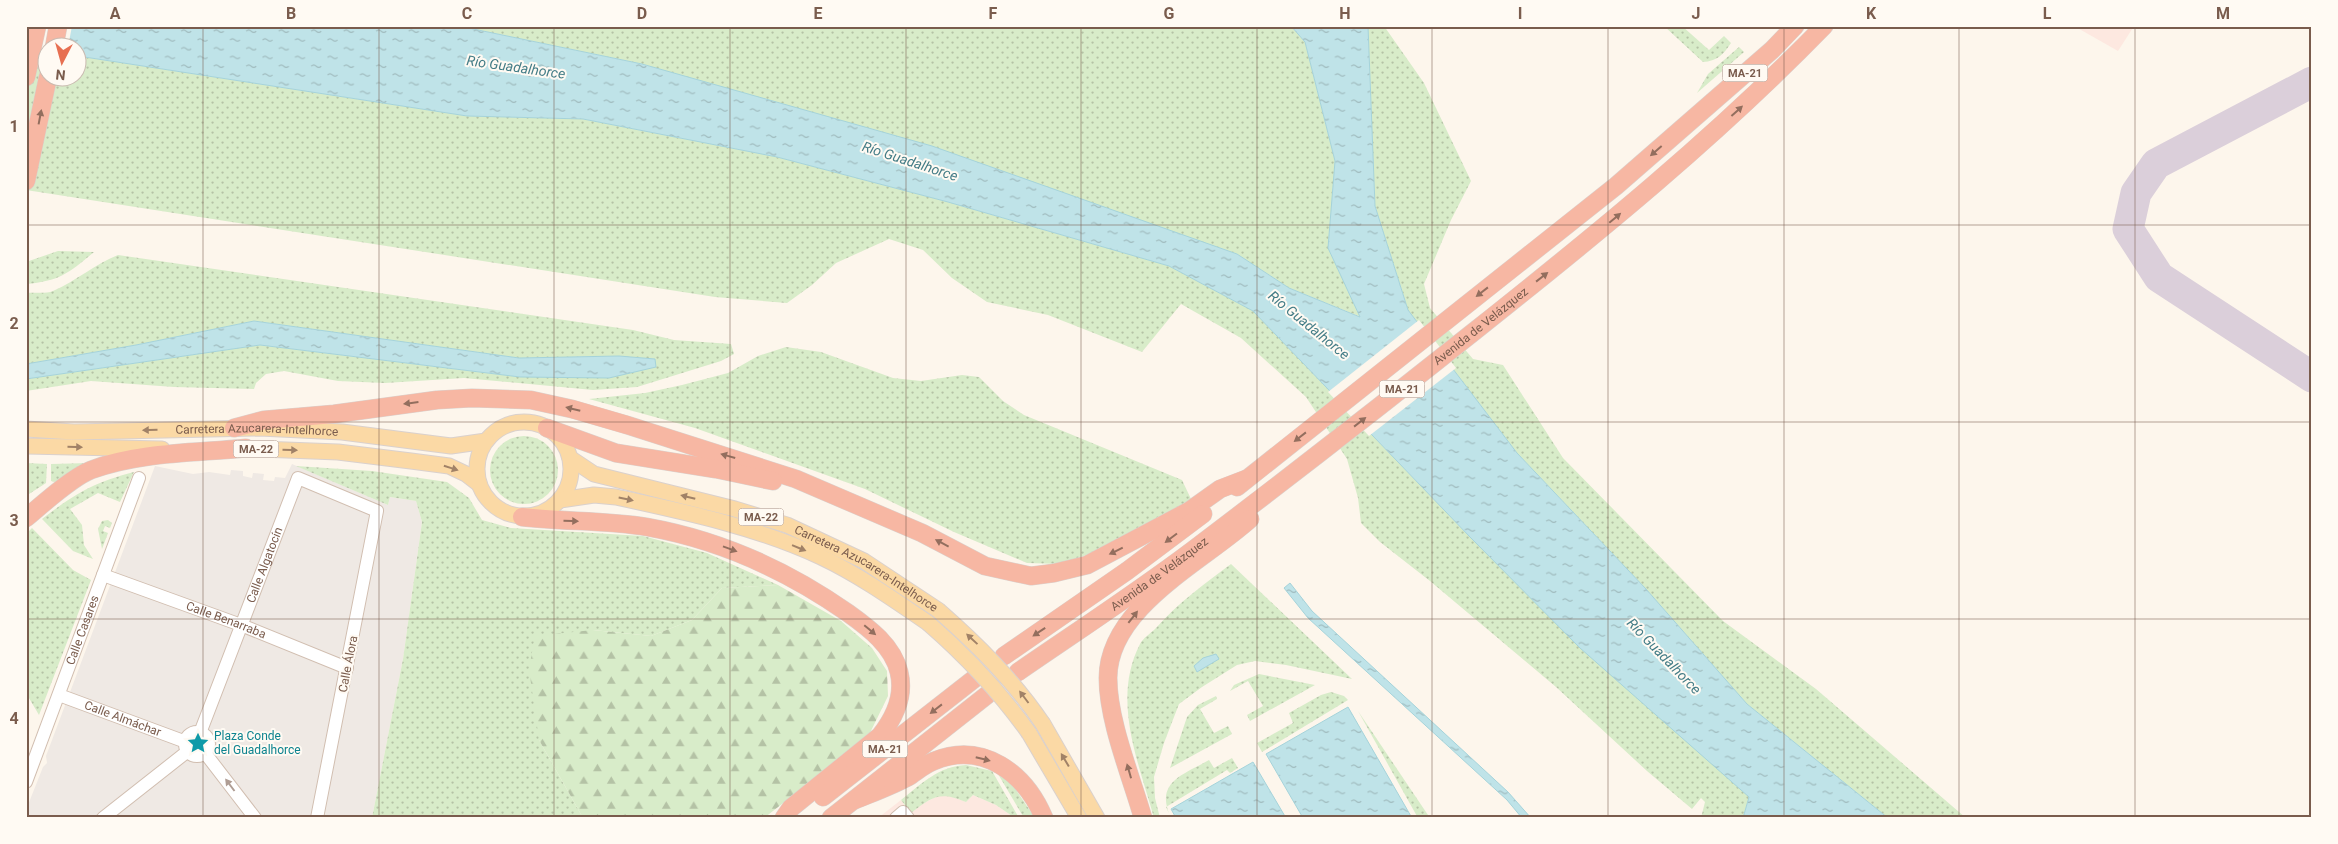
<svg xmlns="http://www.w3.org/2000/svg" width="2338" height="844" font-family="Roboto,sans-serif">
<style>
.commercial{fill:#fde8e0}
.industrial{fill:#efe9e4}
.green{fill:url(#green-dots)}
.forest{fill:url(#forest-firs)}
.water{fill:url(#water-ripples);stroke:#a5d3da}
.pier{fill:#fdf6ec}
.lines{fill:none;stroke-linecap:round;stroke-linejoin:round}
.taxiway{stroke:#dbcfda;stroke-width:31}
.minor-casing{stroke:#d1beb0;stroke-width:14}
.major-casing{stroke:#dad1cd;stroke-width:17}
.highway-casing{stroke:#dad1cd;stroke-width:19}
.minor{stroke:#fff;stroke-width:12}
.major{stroke:#fbd9a5;stroke-width:15}
.highway{stroke:#f7b7a3;stroke-width:18}
.major-bridge-casing{stroke:#dad1cd;stroke-width:17;stroke-linecap:butt}
.major-bridge{stroke:#fbd9a5;stroke-width:15}
.oneway{fill:#936e5e}
.oneway2{fill:#a18267}
.oneway3{fill:#af9d94}
.grid{fill:none;stroke:#7a5c4d;stroke-width:1;stroke-opacity:0.55}
.labels{text-anchor:middle;dominant-baseline:central;stroke-width:4;stroke-linejoin:round;paint-order:stroke}
.shield{fill:#fffaf3;stroke:#a28b7f;stroke-width:1}
.shield-label{font-size:11px;font-weight:bold;fill:#7a5c4d}
.street-label{font-size:12px;fill:#7a5c4d;stroke:#fffaf3}
.culture-label{font-size:12px;fill:#0d838f;stroke:#fffaf3;text-anchor:start}
.water-label{font-size:14px;font-style:italic;fill:#437c86;stroke:#fffaf3}
.neatline{fill:none;stroke:#7a5c4d;stroke-width:2}
.grid-label{font-size:16px;text-anchor:middle;font-weight:bold;fill:#7a5c4d}
</style>
<defs>
<pattern id="green-dots" width="8" height="8" patternUnits="userSpaceOnUse" patternTransform="scale(1.25)"><rect width="8" height="8" fill="#d8ecc9"/><path d="M2 2h.1M6 6h.1" fill="none" stroke="#b4c2a5" stroke-width="1.8" stroke-linecap="round"/></pattern>
<pattern id="forest-firs" width="22" height="20" patternUnits="userSpaceOnUse" patternTransform="scale(1.25)"><rect width="22" height="20" fill="#d8ecc9"/><path d="M5 1l3.5 6h-7zM16 11l3.5 6h-7z" fill="#b4c2a5"/></pattern>
<pattern id="water-ripples" width="26" height="14" patternUnits="userSpaceOnUse" patternTransform="scale(1.25)"><rect width="26" height="14" fill="#bfe3e8"/><path d="M2 4q2-2 4 0t4 0M15 11q2-2 4 0t4 0" fill="none" stroke="#a0bbbe"/></pattern>
</defs>
<rect width="100%" height="100%" fill="#fdf6ec"/>
<g class="commercial">
<path d="M2074,26h60l-16,25z"/>
<path d="M940,795l11,1 15,6 7,-7 23,10 19,13h-137l23,-18 10,13 13,-10z"/>
</g>
<path class="industrial" d="M292,464l96,41 2,-8 26,4 6,21 -19,137 -31,159h-346v-8l17,-43 4,-4 -1,-7 109,-290 38,8 16,-2 21,3 1,-5 12,1v5l9,2 1,-5 11,1 -1,6 11,1 1,-4 10,1z"/>
<g class="green">
<path d="M459,26h832l14,16 30,119 -7,87 33,69 -72,-29 -52,-34 -595,-190z"/>
<path d="M1368,26h16l40,57 47,98 -20,39 -27,64 6,24 43,51 30,6 60,93 160,163 93,68 150,129h-78l-141,-114 -101,-115 -129,-136 -109,-143 -33,-104z"/>
<path d="M1664,26h18l27,24 15,-14 7,7c-8,12 -14,18 -28,19z"/>
<path d="M1739,47l5,5 -47,41 11,-19z"/>
<path d="M26,50l21,2 1,26h30v-22l389,60 116,3 194,38 171,45 221,64 84,45 216,225 280,261 -6,21h-42l4,-16 -4,-4 -9,11 -45,-38 -91,-84 -126,-106 -50,-39 -19,-19 -3,-25 -11,-39 -41,-62 -65,-59 -60,-34 -39,48 -94,-37 -61,-13 -35,-24 -29,-28 -34,-11 -53,24 -24,22 -25,18 -72,-6 -689,-107z"/>
<path d="M58,251l36,1c-25,21 -34,29 -68,32v-22z"/>
<path d="M118,255l515,75 41,10 57,4 3,10 -13,7 -84,26 -44,3 -129,-12 -79,5 -47,-2 -54,-10 -18,3 -10,9 -2,6 -80,-2 -83,-6 -65,10v-12l234,-34 260,32 136,-10 -2,-8 -35,-3 -100,2 -265,-37 -118,24 -110,19v-71c9,-1 20,1 27,-2 23,-10 42,-27 65,-36z"/>
<path d="M786,347l35,5 72,26 28,3 41,-6 17,2 24,24 21,14 158,65 9,19 -47,30 -52,24 -32,11 -33,-1 -73,-31 -89,-43 -170,-61 -106,-29 56,-6 37,-8 46,-12 30,-17z"/>
<circle cx="524" cy="470" r="34"/>
<path d="M26,463l21,1 -1,19 -20,13z"/>
<path d="M89,463l-34,19 -4,-1v-17z"/>
<path d="M296,466l76,5 75,11 22,16 13,22 29,8 132,8 64,17 71,32 -56,3 -30,32 -41,16 -58,-6 -54,110 44,78h-211l31,-159 19,-137 -6,-21 -26,-4 -2,8z"/>
<path d="M134,472l-14,30 -22,-9 -28,16 12,16 2,20 9,14 -20,-8 -31,-32c33,-25 50,-36 92,-47z"/>
<path d="M108,520l4,3 -2,5 -5,-2 -2,5 5,2 -6,16 -4,-20 4,-8z"/>
<path d="M32,528l41,42 18,10 -52,135 -13,-22v-159z"/>
<path d="M1231,564l121,115 -66,-14 -31,-4 -18,4 -35,22 -23,17 -15,39 -10,34 1,21 5,20h-6c-15,-55 -43,-118 -14,-174 3,-6 11,-11 16,-16 22,-25 48,-44 75,-64z"/>
<path d="M1259,674l56,11 -65,36 -3,-6 16,-9 -15,-25 -18,10 4,-6z"/>
<path d="M1331,692l13,4 4,4 -86,52 -5,-9 36,-20 -4,-10 32,-18z"/>
<path d="M1216,696l1,3 -17,10 14,24 14,-7 4,8 -62,34 17,-51 11,-12z"/>
<path d="M1358,711l72,107h-12z"/>
<path d="M1232,758l6,10 -8,5 -3,-3 -61,37 5,11c-17,-36 12,-43 38,-58l5,8z"/>
<path d="M966,765l26,6 27,47h-4l-19,-13 -23,-10 -7,7c-26,-11 -33,-6 -55,11l-10,-13c20,-16 38,-34 65,-35z"/>
<path d="M998,774l14,10 21,31 -9,3z"/>
</g>
<path class="forest" d="M778,585l63,36 31,27 15,23 1,25 -20,41 -104,81h-181l-44,-78 -10,-71 6,-33 58,-6 58,6 41,-16 30,-32z"/>
<g class="water">
<path d="M26,26h433l183,38 290,82 305,108 52,34 71,29 -32,-69 7,-87 -30,-119 -14,-16h77l7,180 33,104 109,143 129,136 101,115 141,114h-145l6,-21 -169,-149 -111,-112 -216,-225 -84,-45 -221,-64 -171,-45 -194,-38 -116,-3 -389,-60v-8l-52,2z"/>
<path d="M254,321l265,37 100,-2 36,3 1,8 -47,11 -89,-1 -260,-32 -234,34v-15l110,-19z"/>
<path d="M1290,583l22,28 196,181 23,26h-9l-15,-18 -199,-182 -24,-30z"/>
<path d="M1216,654l3,5 -22,13 -3,-6 9,-8z"/>
<path d="M1348,707l64,111h-109l-37,-64z"/>
<path d="M1253,762l33,56h-110l-5,-9z"/>
</g>
<g class="pier">
<path d="M27,26h45l-4,21 -20,1v7l-22,-2z"/>
<path d="M1419,320l37,48 -87,68 -41,-44z"/>
</g>
<g class="lines">
<path class="taxiway" d="M2312,82l-156,82 -20,29 -8,36 31,48 153,100"/>
<g class="minor-casing">
<g id="minor">
<path id="s1" d="M103,575l138,50 106,43"/>
<path id="s2" d="M59,695l127,47"/>
<circle cx="197" cy="744" r="12"/>
<path id="s3" d="M200,733l98,-255 79,33 -60,307"/>
<path d="M205,753l50,65"/>
<path id="s4" d="M26,782l113,-304"/>
<path d="M103,818l85,-67"/>
<path d="M896,818l7,-6 5,6"/>
</g>
</g>
<g class="major-casing">
<g id="major">
<circle cx="524" cy="469" r="47"/>
<path id="s5" d="M26,429l48,3 186,-4 82,4 109,14 35,-5"/>
<path d="M26,446l136,3"/>
<path d="M235,448l103,4 73,9 38,5 17,8 13,10"/>
<path id="s6" d="M570,458l24,16 141,35 52,16 77,36 74,49"/>
<path d="M560,500l34,-5 22,2c69,15 141,30 205,60 38,18 72,42 107,66"/>
<path d="M1043,724l54,94"/>
<path d="M1029,733l50,85"/>
</g>
</g>
<g class="highway-casing">
<g id="highway">
<path d="M54,48l4,-22"/>
<path d="M26,77l11,-51"/>
<path d="M26,181l22,-104"/>
<path d="M234,428l30,-8 70,-6 103,-14 35,-2 59,2 41,9 55,16 169,54 126,54 63,33 46,10 23,-3 33,-8 102,-54 31,-22 26,-10"/>
<path d="M547,428l69,25 100,16 57,12"/>
<path d="M1237,487l379,-301 156,-136 23,-24"/>
<path d="M522,517c42,5 84,3 125,10 73,13 141,44 201,86 21,15 45,33 51,59 6,24 -4,45 -19,64l-89,72 -7,10"/>
<path d="M26,518c17,-14 45,-40 65,-48 47,-18 106,-17 155,-22"/>
<path d="M1004,656l123,-85 76,-57"/>
<path id="s7" d="M1018,672c58,-40 118,-79 175,-122 95,-72 189,-145 283,-220 121,-96 240,-193 348,-304"/>
<path d="M823,797l151,-118"/>
<path d="M855,800c17,-7 36,-14 53,-23 8,-5 17,-13 26,-16 49,-20 91,12 110,57"/>
<path d="M831,818l156,-123"/>
<path d="M1143,818c-12,-42 -35,-97 -35,-140 0,-71 96,-117 142,-159"/>
</g>
</g>
<use href="#minor" class="minor"/>
<use href="#major" class="major"/>
<use href="#highway" class="highway"/>
<g class="major-bridge-casing">
<g id="major-bridge">
<path d="M938,610c40,35 75,70 105,114"/>
<path d="M928,623c38,33 72,69 101,110"/>
</g>
</g>
<use href="#major-bridge" class="major-bridge"/>
</g>
<defs><path id="oneway-solid" d="M-6-.8H1V-3.2L6.5 0L1 3.2V.8H-6Z" transform="scale(1.25)"/></defs>
<g class="oneway">
<use href="#oneway-solid" transform="translate(1737 111) rotate(-42)"/>
<use href="#oneway-solid" transform="translate(40 117) rotate(-79)"/>
<use href="#oneway-solid" transform="translate(1656 151) rotate(139)"/>
<use href="#oneway-solid" transform="translate(1615 218) rotate(-40)"/>
<use href="#oneway-solid" transform="translate(1542 277) rotate(-38)"/>
<use href="#oneway-solid" transform="translate(1482 292) rotate(142)"/>
<use href="#oneway-solid" transform="translate(411 403) rotate(173)"/>
<use href="#oneway-solid" transform="translate(573 409) rotate(-166)"/>
<use href="#oneway-solid" transform="translate(1360 422) rotate(-38)"/>
<use href="#oneway-solid" transform="translate(1300 437) rotate(142)"/>
<use href="#oneway-solid" transform="translate(728 456) rotate(-164)"/>
<use href="#oneway-solid" transform="translate(571 521) rotate(1)"/>
<use href="#oneway-solid" transform="translate(1171 538) rotate(143)"/>
<use href="#oneway-solid" transform="translate(942 543) rotate(-152)"/>
<use href="#oneway-solid" transform="translate(730 549) rotate(20)"/>
<use href="#oneway-solid" transform="translate(1116 551) rotate(154)"/>
<use href="#oneway-solid" transform="translate(1133 617) rotate(-52)"/>
<use href="#oneway-solid" transform="translate(870 630) rotate(40)"/>
<use href="#oneway-solid" transform="translate(1039 632) rotate(146)"/>
<use href="#oneway-solid" transform="translate(936 709) rotate(142)"/>
<use href="#oneway-solid" transform="translate(983 759) rotate(14)"/>
<use href="#oneway-solid" transform="translate(1129 771) rotate(-106)"/>
</g>
<g class="oneway2">
<use href="#oneway-solid" transform="translate(150 430) rotate(179)"/>
<use href="#oneway-solid" transform="translate(75 447) rotate(1)"/>
<use href="#oneway-solid" transform="translate(290 450) rotate(2)"/>
<use href="#oneway-solid" transform="translate(451 468) rotate(18)"/>
<use href="#oneway-solid" transform="translate(688 497) rotate(-166)"/>
<use href="#oneway-solid" transform="translate(626 499) rotate(12)"/>
<use href="#oneway-solid" transform="translate(799 548) rotate(22)"/>
<use href="#oneway-solid" transform="translate(972 639) rotate(-137)"/>
<use href="#oneway-solid" transform="translate(1024 697) rotate(-127)"/>
<use href="#oneway-solid" transform="translate(1065 760) rotate(-121)"/>
</g>
<use class="oneway3" href="#oneway-solid" transform="translate(230 785) rotate(-127)"/>
<path class="grid" d="M203,26v792M379,26v792M554,26v792M730,26v792M906,26v792M1081,26v792M1257,26v792M1432,26v792M1608,26v792M1784,26v792M1959,26v792M2135,26v792M26,225h2286M26,422h2286M26,619h2286"/>
<defs>
<g id="sight-bare" transform="scale(1.725)"><path d="M0-6L1.8-2.2L6-1.7L2.9 1.2L3.7 5.4L0 3.3L-3.7 5.4L-2.9 1.2L-6-1.7L-1.8-2.2Z" fill="#0f9aa8" stroke="#fffaf3" stroke-width="2.5" paint-order="stroke"/></g>
</defs>
<g fill-rule="evenodd">
<use href="#sight-bare" x="198" y="743"/>
</g>
<g class="labels">
<g class="shield">
<rect x="1722.5" y="64.5" width="45" height="17" rx="4"/>
<rect x="1379.5" y="380.5" width="45" height="17" rx="4"/>
<rect x="233.5" y="440.5" width="45" height="17" rx="4"/>
<rect x="738.5" y="508.5" width="45" height="17" rx="4"/>
<rect x="862.5" y="740.5" width="45" height="17" rx="4"/>
</g>
<g class="shield-label">
<text x="1745" y="73">MA-21</text>
<text x="1402" y="389">MA-21</text>
<text x="256" y="449">MA-22</text>
<text x="761" y="517">MA-22</text>
<text x="885" y="749">MA-21</text>
</g>
<g class="street-label">
<text stroke="none"><textPath href="#s7" startOffset="578">Avenida de Velázquez</textPath></text>
<text stroke="none"><textPath href="#s5" startOffset="231">Carretera Azucarera-Intelhorce</textPath></text>
<text stroke="none"><textPath href="#s3" startOffset="180">Calle Algatocín</textPath></text>
<text stroke="none"><textPath href="#s6" startOffset="319">Carretera Azucarera-Intelhorce</textPath></text>
<text stroke="none"><textPath href="#s7" startOffset="172">Avenida de Velázquez</textPath></text>
<text stroke="none"><textPath href="#s1" startOffset="131">Calle Benarraba</textPath></text>
<text stroke="none"><textPath href="#s4" startOffset="162">Calle Casares</textPath></text>
<text transform="translate(348 664) rotate(-79)">Calle Álora</text>
<text stroke="none"><textPath href="#s2" startOffset="68">Calle Almáchar</textPath></text>
</g>
<g class="culture-label">
<text x="214" y="736">Plaza Conde<tspan x="214" dy="14">del Guadalhorce</tspan></text>
</g>
<g class="water-label">
<text transform="translate(516 67) rotate(8)">Río Guadalhorce</text>
<text transform="translate(910 161) rotate(18)">Río Guadalhorce</text>
<text transform="translate(1309 325) rotate(39)">Río Guadalhorce</text>
<text transform="translate(1664 656) rotate(46)">Río Guadalhorce</text>
</g>
</g>
<rect width="2338" height="844" fill="none" stroke="#fffaf3" stroke-width="55"/>
<g transform="translate(62 62) rotate(186)"><circle r="24" fill="#fffaf3" stroke="#cabbb1"/>
<path d="M0-4L9 19L0 12L-9 19Z" fill="#e76f51"/>
<text y="-8" font-size="14" font-weight="bold" text-anchor="middle" fill="#7a5c4d">N</text>
</g>
<rect x="28" y="28" width="2282" height="788" class="neatline"/>
<g class="grid-label">
<text x="115" y="19">A</text>
<text x="291" y="19">B</text>
<text x="467" y="19">C</text>
<text x="642" y="19">D</text>
<text x="818" y="19">E</text>
<text x="993" y="19">F</text>
<text x="1169" y="19">G</text>
<text x="1345" y="19">H</text>
<text x="1520" y="19">I</text>
<text x="1696" y="19">J</text>
<text x="1871" y="19">K</text>
<text x="2047" y="19">L</text>
<text x="2223" y="19">M</text>
<text x="14" y="132">1</text>
<text x="14" y="329">2</text>
<text x="14" y="526">3</text>
<text x="14" y="724">4</text>
</g>
</svg>
